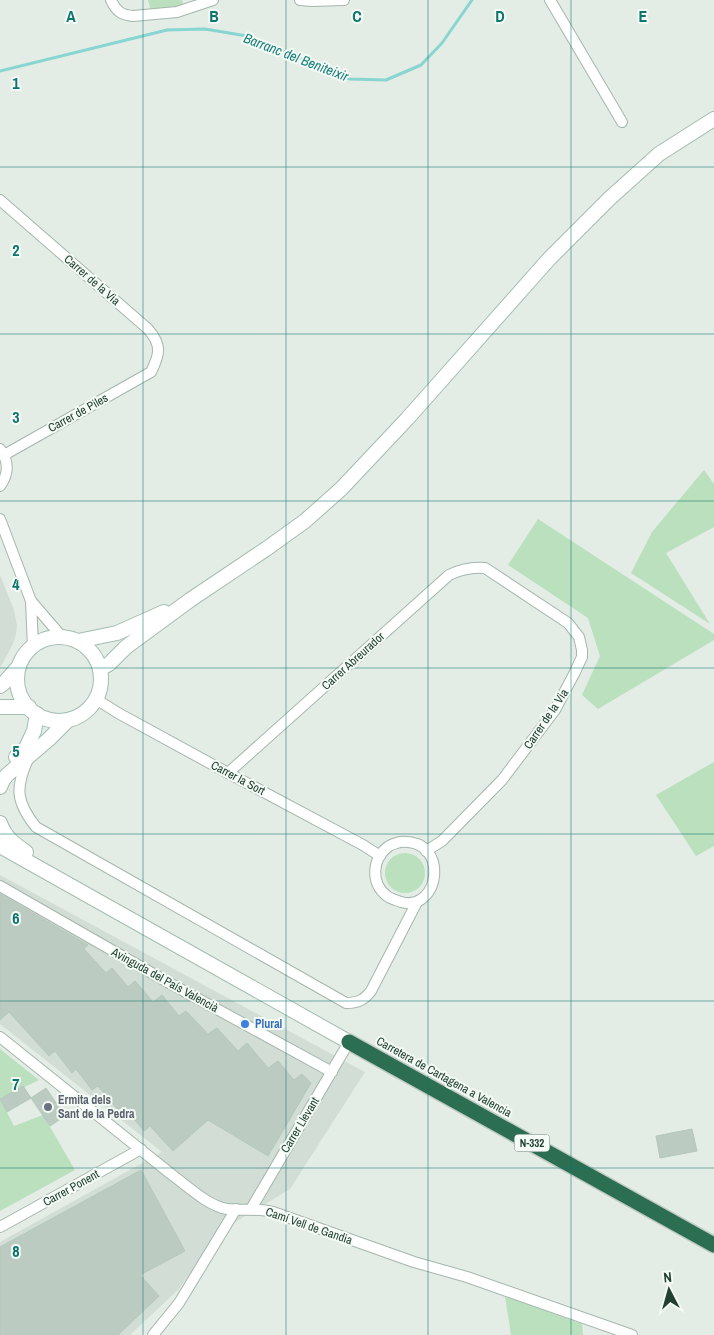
<svg xmlns="http://www.w3.org/2000/svg" width="714" height="1335" font-family="'Archivo Narrow',sans-serif">
<style>
.built{fill:#d1ddd5}
.green{fill:#bae0bd}
.lines{fill:none;stroke-linecap:round;stroke-linejoin:round}
.stream{stroke:#88d5d1;stroke-width:3}
.building{fill:#bbcbc1;stroke:#b5c8bc}
.street-casing{stroke:#a5b6ac;stroke-width:12}
.secondary-casing{stroke:#a3bdaf;stroke-width:16}
.highway-casing{stroke:#c1cac5;stroke-width:18}
.street{stroke:#fff;stroke-width:10}
.secondary{stroke:#fff;stroke-width:14}
.highway{stroke:#2b6e52;stroke-width:15}
.grid{fill:none;stroke:#0f766e;stroke-width:1;stroke-opacity:0.55}
.shop-dot{fill:#3f7fe0;stroke:#f4faf5;stroke-width:2}
.worship-dot{fill:#6b7280;stroke:#f4faf5;stroke-width:2}
.labels{text-anchor:middle;dominant-baseline:central;stroke-width:4;stroke-linejoin:round;paint-order:stroke}
.shield{fill:#f4faf5;stroke:#60786c;stroke-width:1}
.shield-label{font-size:11px;font-weight:bold;fill:#214031}
.street-label{font-size:12px;fill:#214031;stroke:#f4faf5}
.shop-label{font-size:12px;font-weight:bold;fill:#366cbe;stroke:#f4faf5;text-anchor:start}
.worship-label{font-size:12px;font-weight:bold;fill:#5b616d;stroke:#f4faf5;text-anchor:start}
.water-label{font-size:14px;font-style:italic;fill:#187f7b;stroke:#f4faf5}
.grid-label{font-size:16px;text-anchor:middle;font-weight:bold;fill:#0f766e;stroke:#f4faf5;stroke-width:4;stroke-linejoin:round;paint-order:stroke}
</style>
<rect width="100%" height="100%" fill="#e3ede6"/>
<g class="built">
<path d="M0,575l14,35 3,16 -1,8 -3,10 -13,24z"/>
<path d="M0,875l365,197 -75,117 -71,43 -40,57 -49,46h-130v-93l162,-90 -162,-128z"/>
</g>
<g class="green">
<path d="M148,0h34l2,7 -33,4z"/>
<path d="M704,470l10,14v43l-48,26 44,71 -79,-51 21,-41z"/>
<path d="M538,519l176,115v6l-116,69 -16,-14 18,-39 -12,-38 -80,-53z"/>
<path d="M714,762v84l-18,10 -40,-61z"/>
<circle cx="405" cy="873" r="20"/>
<path d="M0,1049l39,31 -39,19 14,27 29,-11 32,55 -75,41z"/>
<path d="M505,1296l77,28 1,11h-72z"/>
</g>
<g class="lines">
<path class="stream" d="M0,71l167,-41 38,-1 42,7 103,43 36,1 35,-15 21,-22 30,-43"/>
</g>
<g class="building">
<path d="M0,894l88,51 -4,4 22,24 6,-5 16,19 7,-6 18,21 9,-7 17,21 7,-5 22,23 9,-6 21,23 9,-8 21,25 10,-7 16,19 8,-6 9,9 -43,73 -60,-36 -35,31 -23,-25 -6,5 -20,-24 -6,3 -20,-24 -6,4 -16,-21 -4,4 -17,-22 -6,5 -40,-44 -9,8z"/>
<path d="M23,1086l8,12 -24,14 -7,-13z"/>
<path d="M46,1088l19,28 -15,10 -19,-28z"/>
<path d="M692,1129l5,22 -37,7 -4,-22z"/>
<path d="M141,1170l44,81 -45,24 19,21 -41,39h-118v-88z"/>
</g>
<g class="lines">
<g class="street-casing">
<g id="street">
<path d="M111,0c5,11 10,15 22,16l44,-4 36,-12"/>
<path d="M300,0l12,1 32,-1"/>
<path d="M550,0l72,122"/>
<path d="M0,200l148,129c14,16 12,25 3,43l-147,83"/>
<path d="M0,449c9,12 9,25 0,37"/>
<path d="M0,519l31,82 2,46"/>
<path d="M31,601l31,36"/>
<path d="M96,699l22,14 110,60 135,72 17,11"/>
<path d="M28,759c-13,29 -12,43 8,68l310,176c12,0 18,-3 25,-12l46,-89"/>
<path d="M228,773l221,-198c12,-6 22,-8 36,-7l83,55 11,14 3,13v7l-8,17 -19,36 -53,70 -60,61 -16,10"/>
<path d="M400,842c51,-4 40,71 1,60 -5,-2 -10,-3 -14,-6 -17,-13 -15,-38 2,-50 3,-2 8,-3 11,-4z"/>
<path d="M0,886l171,98 161,88"/>
<path d="M0,1037l171,137c15,11 37,32 56,35 15,2 31,-1 46,3l141,50 53,15 165,58"/>
<path d="M251,1209l98,-167"/>
<path d="M0,1227l141,-78"/>
<path d="M153,1335l26,-32 57,-94"/>
</g>
</g>
<g class="secondary-casing">
<g id="secondary">
<circle cx="59" cy="679" r="42"/>
<path d="M78,641l39,-8 47,-21"/>
<path d="M100,669l9,-5 17,-17 64,-47 76,-51 39,-28 36,-32 66,-70 142,-160 61,-61 49,-44 55,-35"/>
<path d="M0,686l5,-4 14,-16"/>
<path d="M0,707h29"/>
<path d="M16,757l10,-9 8,-17 3,-17"/>
<path d="M0,787l3,-7 4,-5 42,-36 19,-19"/>
<path d="M0,823c5,14 14,21 26,29"/>
<path d="M0,846l349,196"/>
</g>
</g>
<g class="highway-casing">
<path id="highway" d="M349,1042l365,203"/>
</g>
<use href="#street" class="street"/>
<use href="#secondary" class="secondary"/>
<use href="#highway" class="highway"/>
</g>
<path class="grid" d="M143,0v1335M286,0v1335M428,0v1335M571,0v1335M0,167h714M0,334h714M0,501h714M0,668h714M0,834h714M0,1001h714M0,1168h714"/>
<circle class="shop-dot" cx="245" cy="1024" r="5"/>
<circle class="worship-dot" cx="48" cy="1107" r="5"/>
<g class="labels">
<rect class="shield" x="514.5" y="1134.5" width="35" height="17" rx="4"/>
<g class="shield-label">
<text x="532" y="1143">N-332</text>
</g>
<g class="street-label">
<text transform="translate(92 280) rotate(41)">Carrer de la Via</text>
<text transform="translate(78 413) rotate(-29)">Carrer de Piles</text>
<text transform="translate(353 661) rotate(-42)">Carrer Abreurador</text>
<text transform="translate(546 719) rotate(-56)">Carrer de la Via</text>
<text transform="translate(238 778) rotate(28)">Carrer la Sort</text>
<text transform="translate(165 980) rotate(29)">Avinguda del País Valencià</text>
<text transform="translate(444 1077) rotate(29)">Carretera de Cartagena a Valencia</text>
<text transform="translate(300 1125) rotate(-59)">Carrer Llevant</text>
<text transform="translate(71 1188) rotate(-29)">Carrer Ponent</text>
<text transform="translate(309 1226) rotate(19)">Camí Vell de Gandia</text>
</g>
<g class="shop-label">
<text x="255" y="1024">Plural</text>
</g>
<g class="worship-label">
<text x="58" y="1100">Ermita dels<tspan x="58" dy="14">Sant de la Pedra</tspan></text>
</g>
<g class="water-label">
<text transform="translate(296 57) rotate(21)">Barranc del Beniteixir</text>
</g>
</g>
<g class="grid-label">
<text x="71" y="22">A</text>
<text x="214" y="22">B</text>
<text x="357" y="22">C</text>
<text x="500" y="22">D</text>
<text x="643" y="22">E</text>
<text x="16" y="89">1</text>
<text x="16" y="256">2</text>
<text x="16" y="423">3</text>
<text x="16" y="590">4</text>
<text x="16" y="757">5</text>
<text x="16" y="924">6</text>
<text x="16" y="1090">7</text>
<text x="16" y="1257">8</text>
</g>
<g transform="translate(669 1290) rotate(354)" stroke="#f4faf5" stroke-width="4" paint-order="stroke">
<path d="M0-4L9 19L0 12L-9 19Z" fill="#214031"/>
<text y="-8" font-size="14" font-weight="bold" text-anchor="middle" fill="#214031">N</text>
</g>
</svg>
